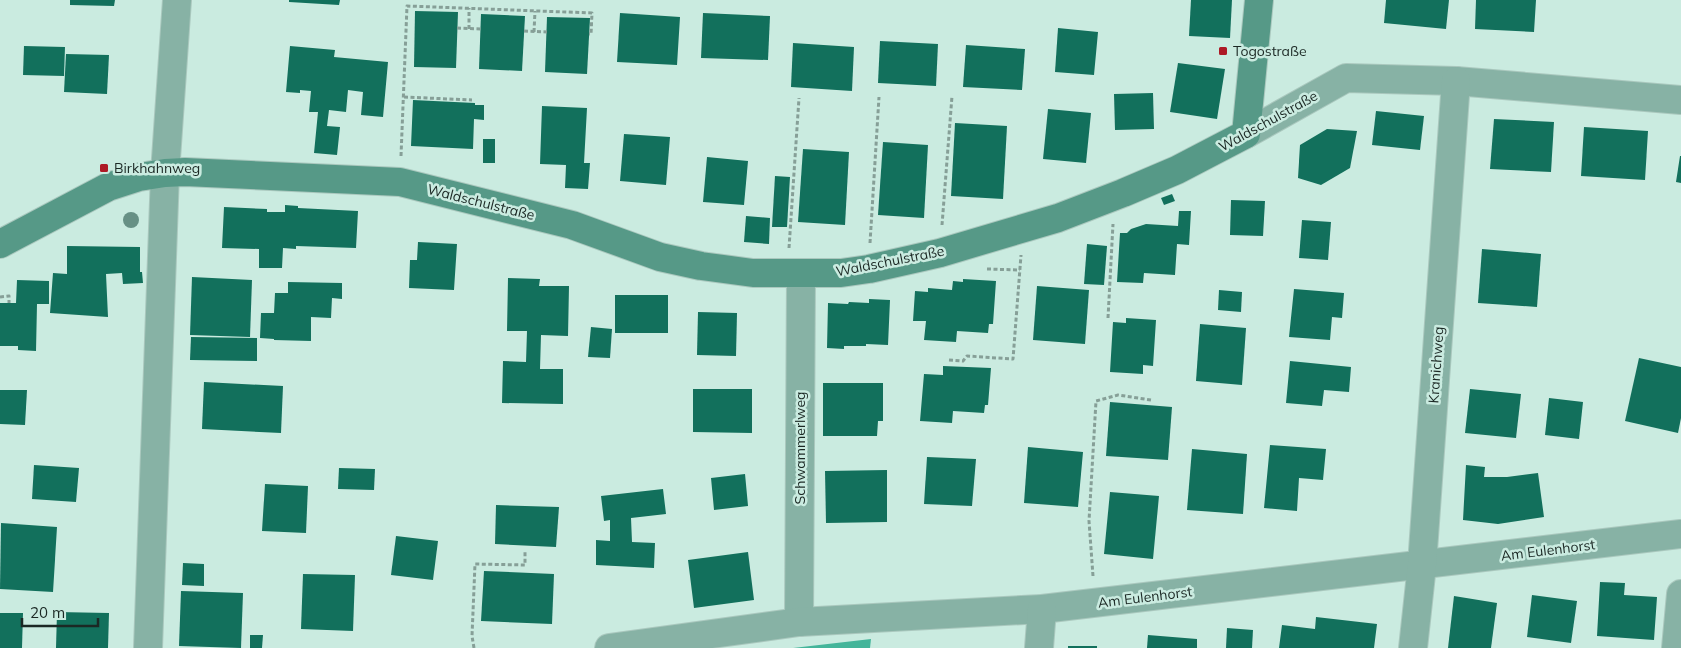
<svg xmlns="http://www.w3.org/2000/svg" width="1681" height="648" font-family="Mulish,sans-serif">
<style>
.forest{fill:#44b59a}
.building{fill:#12705c}
.lines{fill:none;stroke-linecap:round;stroke-linejoin:round}
.street-casing{stroke:#aac8be;stroke-width:30}
.secondary-casing{stroke:#aac8be;stroke-width:30}
.path{stroke:#869f97;stroke-width:3;stroke-dasharray:4 2.5;stroke-linecap:butt}
.street{stroke:#87b2a5;stroke-width:28}
.secondary{stroke:#569987;stroke-width:28}
.tree{fill:#679085}
.poi-dot{fill:#ad1925;stroke:#caebe0;stroke-width:2}
.labels{text-anchor:middle;dominant-baseline:central;stroke-width:5;stroke-linejoin:round;paint-order:stroke}
.poi-label{font-size:14px;fill:#1b2824;stroke:#caebe0;text-anchor:start}
.street-label{font-size:14px;fill:#1b2824;stroke:#caebe0}
</style>
<rect width="100%" height="100%" fill="#caebe0"/>
<path class="forest" d="M871,639l-1,9h-77z"/>
<g class="building">
<path d="M70,0h45l-1,6 -44,-1z"/>
<path d="M289,0h51l-1,5 -50,-3z"/>
<path d="M1191,0h41l-2,38 -41,-2z"/>
<path d="M1386,0h63l-3,29 -62,-6z"/>
<path d="M1476,0h60l-2,32 -59,-3z"/>
<path d="M415,11l43,1 -2,56 -42,-1z"/>
<path d="M620,13l60,4 -3,48 -60,-3z"/>
<path d="M703,13l67,3 -2,44 -67,-2z"/>
<path d="M481,14l44,2 -3,55 -43,-2z"/>
<path d="M547,17l43,1 -3,56 -42,-2z"/>
<path d="M1058,28l40,4 -4,43 -39,-3z"/>
<path d="M880,41l58,3 -2,42 -58,-3z"/>
<path d="M793,43l61,4 -2,44 -61,-4z"/>
<path d="M966,45l59,4 -3,41 -59,-3z"/>
<path d="M24,46l41,1 -1,29 -41,-1z"/>
<path d="M290,46l45,4 -1,7 54,5 -5,55 -22,-2 2,-23 -15,-2 -2,22 -17,-2 -2,16 13,1 -3,28 -23,-2 4,-41h-9l2,-21 -11,-1v3l-14,-1z"/>
<path d="M66,54l43,1 -2,39 -43,-2z"/>
<path d="M1178,63l47,6 -8,50 -47,-7z"/>
<path d="M1153,93l1,36 -39,1 -1,-36z"/>
<path d="M413,100l62,3v2h9v15l-10,-1 -1,30 -62,-3z"/>
<path d="M542,106l45,2 -3,55h6l-2,26 -23,-1 1,-23 -26,-1z"/>
<path d="M1048,109l43,4 -5,50 -43,-4z"/>
<path d="M1376,111l48,5 -4,34 -48,-5z"/>
<path d="M1494,119l60,3 -3,50 -61,-3z"/>
<path d="M955,123l52,3 -4,73 -52,-3z"/>
<path d="M1584,127l64,4 -3,49 -64,-4z"/>
<path d="M1327,129l30,2 -7,37 -29,17 -23,-7 2,-33z"/>
<path d="M624,134l46,3 -4,48 -46,-4z"/>
<rect x="483" y="139" width="12" height="24"/>
<path d="M883,142l45,3 -4,73 -46,-3z"/>
<path d="M803,149l46,3 -4,73 -47,-3z"/>
<path d="M1680,156h1v27l-5,-1z"/>
<path d="M707,157l41,4 -4,44 -41,-3z"/>
<path d="M775,176l15,1 -3,50h-15z"/>
<path d="M1172,194l3,7 -11,4 -3,-7z"/>
<path d="M1231,200l34,1 -2,35 -33,-1z"/>
<path d="M285,205l13,1v2l60,3 -2,37 -60,-2v3l-13,-1 -1,20h-23v-19l-37,-1 2,-41 43,2v3h18z"/>
<path d="M1179,211h12l-2,34 -12,-1 -2,31 -31,-2 -1,10 -26,-1 3,-49h7l4,-4 15,-5 32,2z"/>
<path d="M746,216l24,2 -1,26 -25,-2z"/>
<path d="M1302,220l29,2 -3,38 -29,-2z"/>
<path d="M418,242l39,2 -3,46 -45,-2 1,-28h7z"/>
<path d="M1087,244l20,2 -3,39 -20,-1z"/>
<path d="M67,246l73,1v25h2l1,11 -20,1 -1,-11 -16,1 2,43 -58,-4 3,-40 14,1z"/>
<path d="M1482,249l59,5 -4,53 -59,-4z"/>
<path d="M192,277l60,3 -2,57 -60,-2z"/>
<path d="M508,278l32,1 -1,7h30l-1,50 -27,-1 -1,34h23v35l-61,-1 1,-42 23,1 1,-31h-20z"/>
<path d="M963,279l33,2 -3,43h-4l-1,9 -31,-2 -1,11 -32,-2 2,-19h-13l2,-30 13,1v-4l24,2 1,-9 10,1z"/>
<path d="M17,280l32,1v23h-12l-1,47 -18,-1v-4h-18v-43h16z"/>
<path d="M288,282l54,1v16l-10,-1 -1,20 -20,-1v24l-37,-1v-1l-14,-1 1,-25h13l1,-20h13z"/>
<path d="M1037,286l52,4 -4,54 -52,-4z"/>
<path d="M1294,289l50,4 -2,25 -10,-1 -2,23 -41,-3z"/>
<path d="M1219,290l23,2 -1,20 -23,-2z"/>
<rect x="615" y="295" width="53" height="38"/>
<path d="M869,299l21,1 -2,45 -22,-1v2h-22v3l-17,-1 1,-45 20,1 1,-2 20,1z"/>
<path d="M698,312l39,1 -1,43 -39,-1z"/>
<path d="M1126,318l30,2 -3,46 -10,-1v9l-33,-2 3,-50 13,1z"/>
<path d="M1200,324l46,4 -4,57 -46,-4z"/>
<path d="M591,327l21,2 -2,29 -22,-1z"/>
<path d="M191,337l66,1v23l-67,-1z"/>
<path d="M1639,358l42,9v51l-3,15 -53,-12z"/>
<path d="M1290,361l61,6 -2,25 -25,-2 -2,16 -36,-3z"/>
<path d="M943,366l48,2 -3,37h-3l-1,8 -31,-2 -1,12 -32,-2 4,-47 19,1z"/>
<path d="M204,382l79,4 -2,47 -79,-4z"/>
<path d="M823,383h60v38h-5l-1,15h-54z"/>
<path d="M693,389h59v44l-59,-1z"/>
<path d="M1470,389l51,5 -5,44 -51,-5z"/>
<path d="M0,390h27l-2,35 -25,-1z"/>
<path d="M1549,398l34,4 -4,37 -34,-4z"/>
<path d="M1110,402l62,5 -4,53 -62,-4z"/>
<path d="M1270,445l56,4 -3,31 -24,-2 -2,33 -33,-3z"/>
<path d="M1028,447l55,5 -5,55 -54,-4z"/>
<path d="M1192,449l55,5 -4,60 -56,-4z"/>
<path d="M927,457l49,2 -4,47 -48,-2z"/>
<path d="M34,465l45,3 -3,34 -44,-3z"/>
<path d="M1466,465l19,2 -1,10h23l31,-4 6,44 -46,7 -35,-4z"/>
<path d="M339,468l36,1 -1,21 -36,-1z"/>
<path d="M887,470v52l-61,1 -1,-52z"/>
<path d="M745,474l3,32 -34,4 -3,-32z"/>
<path d="M265,484l43,2 -2,47 -44,-2z"/>
<path d="M663,489l3,25 -35,4 1,24 23,1 -1,25 -58,-3v-25l14,1v-21l-6,1 -3,-25z"/>
<path d="M1110,492l49,4 -6,63 -49,-5z"/>
<path d="M496,505l63,2 -3,40 -61,-3z"/>
<path d="M1,523l56,4 -4,65 -53,-3z"/>
<path d="M396,536l42,5 -5,39 -42,-5z"/>
<path d="M748,552l6,48 -60,8 -6,-48z"/>
<path d="M183,563l21,1v22l-22,-1z"/>
<path d="M484,571l70,3 -2,50 -71,-3z"/>
<path d="M303,574l52,1 -2,56 -52,-2z"/>
<path d="M1600,582l25,1 -1,12 33,2 -3,43 -57,-4z"/>
<path d="M181,591l62,2 -2,55 -62,-2z"/>
<path d="M1532,595l45,6 -6,42 -44,-6z"/>
<path d="M1454,596l43,7 -6,45h-43z"/>
<path d="M57,612l52,1 -1,35h-52z"/>
<path d="M0,613h23l-1,35h-22z"/>
<path d="M1316,617l61,7 -3,24h-95l3,-23 33,4z"/>
<path d="M1227,628l26,2 -1,18h-26z"/>
<path d="M250,635h13l-1,13h-12z"/>
<path d="M1148,635l49,4v9h-50z"/>
<rect x="1068" y="646" width="29" height="2"/>
</g>
<g class="lines">
<g class="street-casing">
<g id="street">
<path d="M1246,134l100,-56 110,3 225,19"/>
<path d="M799,622l2,-348"/>
<path d="M148,648l17,-475 12,-173"/>
<path d="M609,648l190,-26 243,-13 639,-75"/>
<path d="M1039,648l3,-39"/>
<path d="M1413,648l9,-83 34,-484"/>
<path d="M1676,648l5,-54"/>
</g>
</g>
<g class="secondary-casing">
<path id="secondary" d="M0,244l108,-57 31,-10 26,-4 20,-1 215,10 172,43 88,32 41,9 52,7h88l28,-4 71,-16 118,-35 65,-25 54,-23 69,-36 13,-134"/>
</g>
<g class="path">
<path d="M457,28l24,1"/>
<path d="M469,29v-21"/>
<path d="M524,31l23,1"/>
<path d="M534,32l1,-21"/>
<path d="M404,97l68,3"/>
<path d="M401,156l6,-150 185,7 -1,21h-2"/>
<path d="M942,225l10,-129"/>
<path d="M870,243l9,-146"/>
<path d="M789,248l10,-150"/>
<path d="M987,269l33,1"/>
<path d="M0,297l9,-1v7"/>
<path d="M1108,318l5,-94"/>
<path d="M949,360l14,1 4,-5 46,3 8,-104"/>
<path d="M1093,576l-4,-55 7,-120 22,-6 33,5"/>
<path d="M474,648l-2,-12 3,-72 50,1v-14"/>
</g>
<use href="#street" class="street"/>
<use href="#secondary" class="secondary"/>
</g>
<circle class="tree" cx="131" cy="220" r="8"/>
<g class="poi-dot">
<rect x="1218" y="46" width="10" height="10" rx="2.5"/>
<rect x="99" y="163" width="10" height="10" rx="2.5"/>
</g>
<g class="labels">
<g class="poi-label">
<text x="1233" y="51">Togostraße</text>
<text x="114" y="168">Birkhahnweg</text>
</g>
<g class="street-label">
<text transform="translate(1268 121) rotate(-29)">Waldschulstraße</text>
<text transform="translate(481 202) rotate(14)">Waldschulstraße</text>
<text transform="translate(890 261) rotate(-11)">Waldschulstraße</text>
<text transform="translate(1436 365) rotate(-86)">Kranichweg</text>
<text transform="translate(800 448) rotate(-90)">Schwammerlweg</text>
<text transform="translate(1548 550) rotate(-7)">Am Eulenhorst</text>
<text transform="translate(1145 597) rotate(-7)">Am Eulenhorst</text>
</g>
</g>
<path d="M22 618v8h76v-8" fill="none" stroke="#1b2824" stroke-width="2.5"/>
<text x="30" y="618" font-size="15" fill="#1b2824" stroke="#caebe0" stroke-width="4" paint-order="stroke">20 m</text>
</svg>
